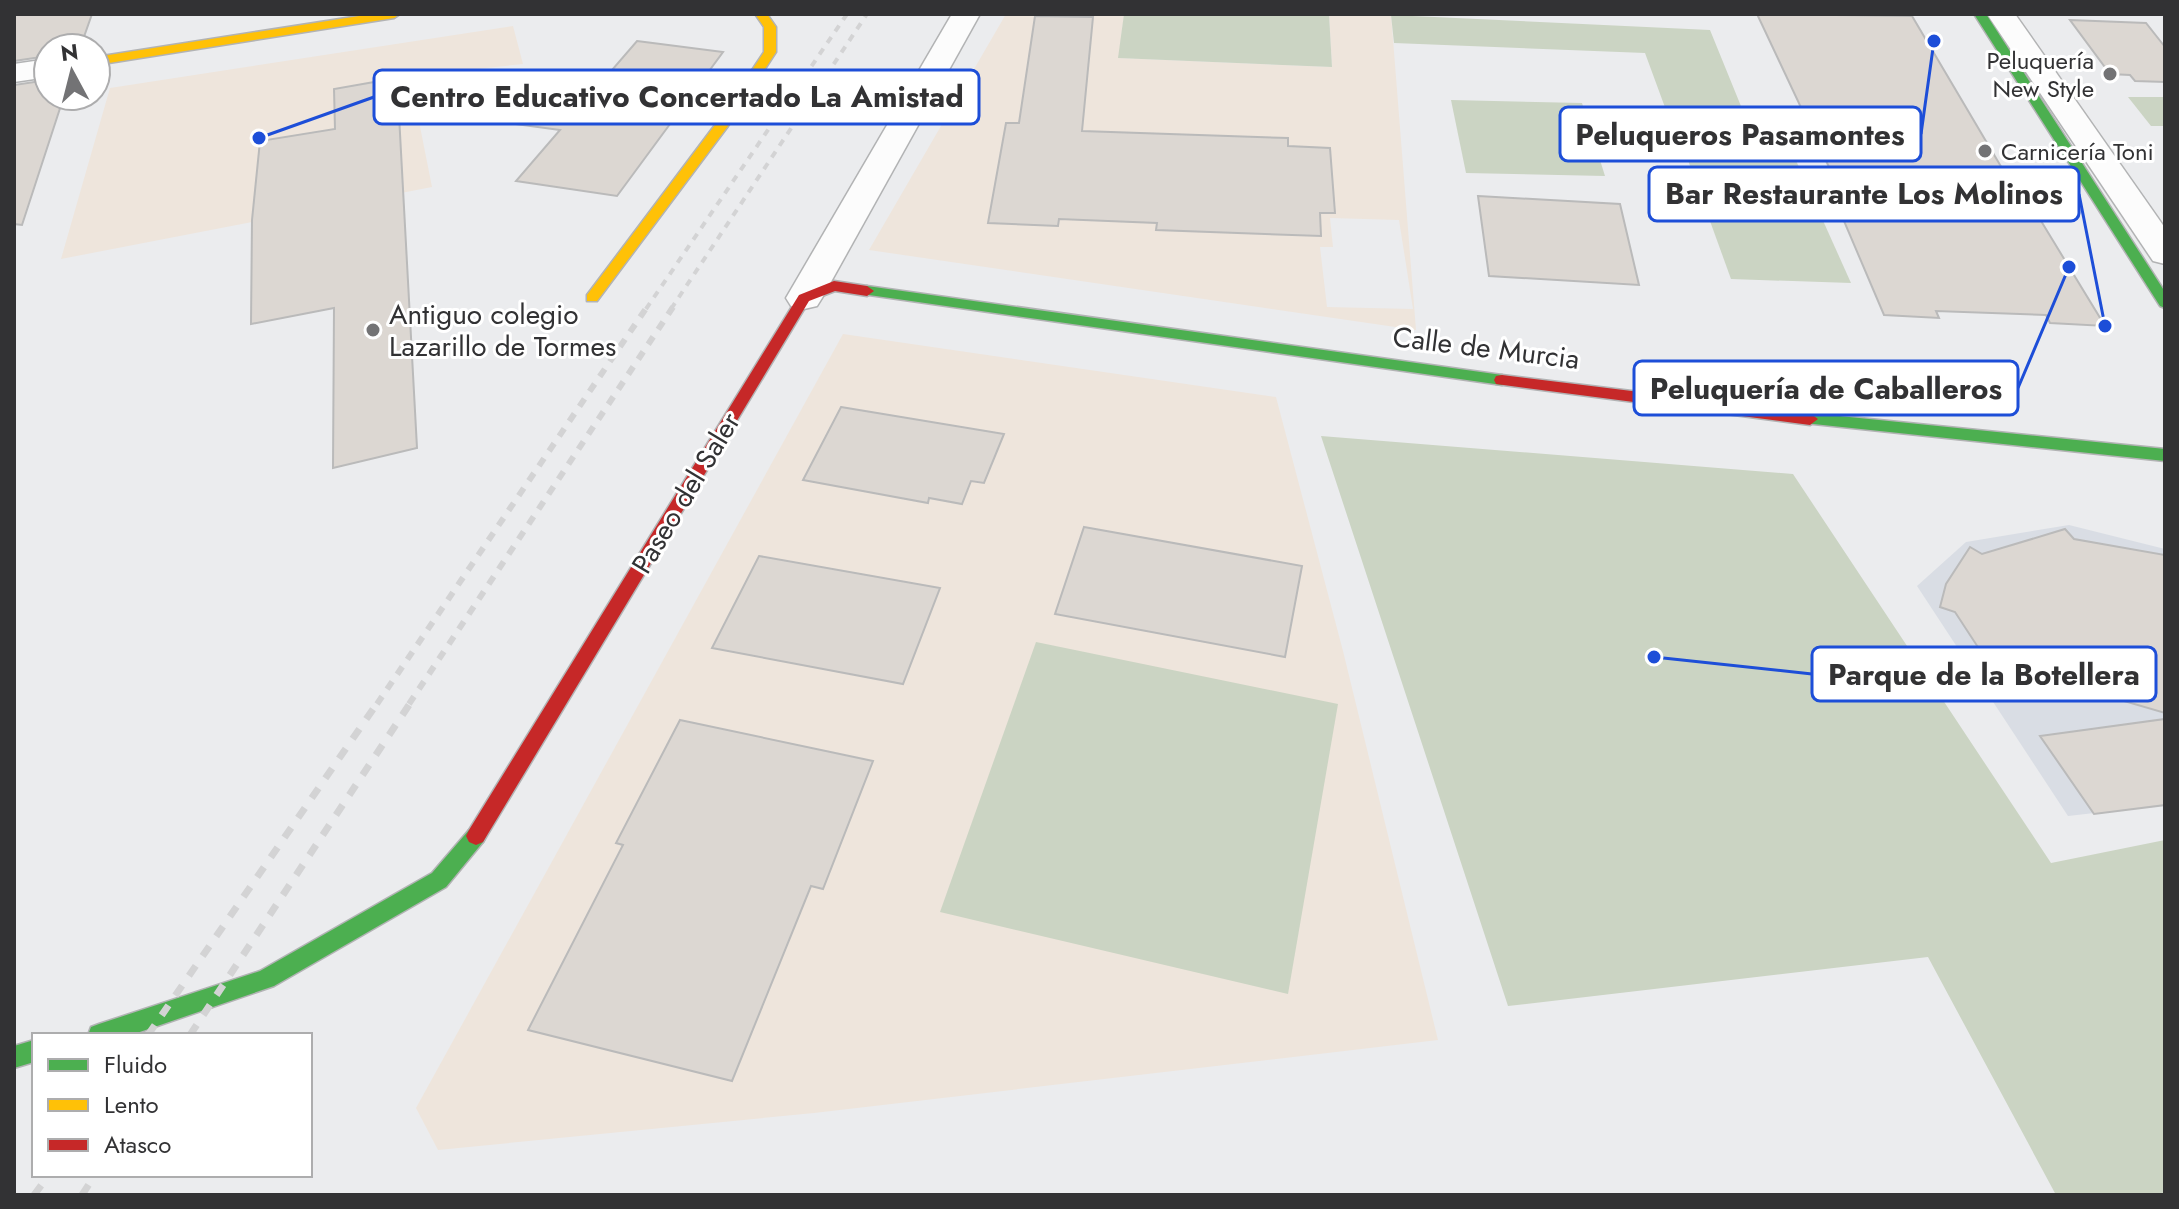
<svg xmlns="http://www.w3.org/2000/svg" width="2179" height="1209" font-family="Jost,sans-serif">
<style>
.built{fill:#d9dde4}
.education{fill:#eee5dc;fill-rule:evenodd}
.green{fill:#cbd4c3}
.building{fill:#dcd7d2;stroke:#bababa;stroke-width:2}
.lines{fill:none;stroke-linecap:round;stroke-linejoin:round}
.street-casing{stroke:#b2b3b4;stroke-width:3}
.fast-casing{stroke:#b2b3b4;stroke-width:3}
.slow-casing{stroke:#b2b3b4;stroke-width:3}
.jam-casing{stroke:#b2b3b4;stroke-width:3}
.street{fill:#fcfcfc;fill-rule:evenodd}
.fast{fill:#4caf50;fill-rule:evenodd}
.slow{fill:#ffc107;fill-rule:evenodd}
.jam{fill:#c62828;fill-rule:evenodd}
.rail-far2{stroke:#d3d3d4;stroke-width:4;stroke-dasharray:7 7;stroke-linecap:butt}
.rail-far1{stroke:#d3d3d4;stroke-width:6;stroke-dasharray:9 9;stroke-linecap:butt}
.rail{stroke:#d3d3d4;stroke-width:7;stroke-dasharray:12 12;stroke-linecap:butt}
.poi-dot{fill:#737375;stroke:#fff;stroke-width:3}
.labels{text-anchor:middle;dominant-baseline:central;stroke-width:6;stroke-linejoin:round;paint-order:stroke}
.far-poi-label{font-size:24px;fill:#323234;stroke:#fff;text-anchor:end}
.poi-label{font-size:28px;fill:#323234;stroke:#fff;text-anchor:start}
.street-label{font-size:28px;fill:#323234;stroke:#fff}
.leader{fill:none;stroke:#1d4ed8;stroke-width:3}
.callout-dot{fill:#1d4ed8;stroke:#fff;stroke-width:3}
.callout{fill:#fff;stroke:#1d4ed8;stroke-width:3}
.callout-label{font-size:30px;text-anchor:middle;font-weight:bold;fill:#323234}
</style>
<rect width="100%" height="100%" fill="#ebecee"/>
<path class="built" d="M2069,525l96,24v256l-97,11 -151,-230 49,-44z"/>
<g class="education">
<path d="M1006,14h118l-5,44 213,9 -3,-53h62l25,316 -547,-80zM1036,16l57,2 -8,81zM1006,123l64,2 -82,98zM1137,133l150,5 1,8 42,2 5,65h-15l1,23 -164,-6zM1330,218l69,2 14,89 -86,-2 -7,-60h13z"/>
<path d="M513,26l10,38 -113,12 22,111 -371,72 49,-171z"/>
<path d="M843,334l433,63 67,254 95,389 -624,73 -376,37 -22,-42z"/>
</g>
<g class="green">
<path d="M1124,14h205l3,53 -214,-9z"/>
<path d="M1391,15l319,15 46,113 -79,-3 -32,-87 -251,-10z"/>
<path d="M2128,97h37v29h-14z"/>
<path d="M1451,100l131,3 23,73 -139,-3z"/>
<path d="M1685,152l109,4 57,127 -120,-4z"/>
<path d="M1321,436l472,38 258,389 114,-23v355h-109l-128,-238 -420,49z"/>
<path d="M1036,642l302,62 -50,290 -348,-82z"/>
</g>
<g class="building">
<path d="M14,14h78l-12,34h-32v8l-34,5z"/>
<path d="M1757,14l155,2 94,159h7l92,151 -55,-3 -4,-8 -110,-4 3,7 -55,-3 -63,-148h8z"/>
<path d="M1035,16l58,1 -11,114 206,7v8l42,2 5,65h-15l1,23 -165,-6 1,-7 -98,-4 -1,7 -70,-3 18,-100h13z"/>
<path d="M2070,20l76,3 19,24v35l-30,-1 -5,-6 -20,-1z"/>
<path d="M637,41l86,11 -106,144 -101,-15 44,-51 -60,-8 42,-46 58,8z"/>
<path d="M397,78l20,370 -84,20 1,-160 -83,16 1,-104 8,-79 75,-12 -1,-40z"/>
<path d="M48,80v16h16l-42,129 -8,-1v-139z"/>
<path d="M1478,196l142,8 19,81 -150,-9z"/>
<path d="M841,407l163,27 -20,49 -13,-2 -9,23 -33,-6 -1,5 -125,-23z"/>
<path d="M1084,527l218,39 -17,91 -230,-43z"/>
<path d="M2065,529l9,10 91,16v158l-178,-52 -32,-49 -15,-5 6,-23 24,-37 12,7z"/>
<path d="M759,556l181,32 -37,96 -191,-36z"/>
<path d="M2165,719v86l-71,9 -54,-78z"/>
<path d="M680,720l193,41 -50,128 -12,-3 -79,195 -204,-51 95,-185 -7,-2z"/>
</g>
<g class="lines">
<g class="street-casing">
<g id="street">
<path d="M952,14h28l-158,284 -5,8 -13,3 -13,-3 -5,-8z"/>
<path d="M1987,14h28l150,214v36l-12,-3z"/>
<path d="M48,59v18l-34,5v-18z"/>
</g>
</g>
<g class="fast-casing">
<g id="fast">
<path d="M1974,14h12l179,278v16l-5,-2z"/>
<path d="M867,286l635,89 8,5 -8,5 -640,-91v-6z"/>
<path d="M1810,413l355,36v12l-361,-38 -2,-4z"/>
<path d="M476,827l7,3 3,6 -3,6 -37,45 -172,99 -143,49h-43l3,-8 8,-3 161,-53 172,-98 37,-43z"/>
<path d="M34,1040v22l-20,6v-22z"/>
</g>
</g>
<g class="slow-casing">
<g id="slow">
<path d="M372,14h28l-6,4 -298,47v-8z"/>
<path d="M755,14h12l9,13v25l-48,74 -131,175h-10v-6l131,-174 46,-69v-25z"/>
</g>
</g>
<g class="jam-casing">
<g id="jam">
<path d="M834,281l33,5 7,5 -7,5 -32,-5 -26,10 -326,541 -7,3 -7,-3 -3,-6 3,-6 330,-535z"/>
<path d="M1502,375l308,38 8,6 -8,6 -314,-41 -2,-4 2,-4z"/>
</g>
</g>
<use href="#street" class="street"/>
<use href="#fast" class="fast"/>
<use href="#slow" class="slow"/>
<use href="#jam" class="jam"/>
<g class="rail-far2">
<path d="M646,309l201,-295"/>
<path d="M671,309l196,-295"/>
</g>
<g class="rail-far1">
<path d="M377,704l270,-397"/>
<path d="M409,704l264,-397"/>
</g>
<g class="rail">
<path d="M148,1035l230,-333"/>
<path d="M190,1035l221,-333"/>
<path d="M34,1195l15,-20"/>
<path d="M82,1195l13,-20"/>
</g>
</g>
<g class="poi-dot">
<circle cx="2110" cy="74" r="8"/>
<circle cx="1985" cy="151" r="8"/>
<circle cx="373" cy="330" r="8"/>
</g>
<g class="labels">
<g class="far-poi-label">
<text x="2094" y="60">Peluquería<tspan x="2094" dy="28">New Style</tspan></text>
<text x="2001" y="151" text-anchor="start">Carnicería Toni</text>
</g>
<g class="poi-label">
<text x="389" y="314">Antiguo colegio<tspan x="389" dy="32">Lazarillo de Tormes</tspan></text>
</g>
<g class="street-label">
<text transform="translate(1486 348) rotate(7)">Calle de Murcia</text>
<text transform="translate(686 493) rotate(-59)">Paseo del Saler</text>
</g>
</g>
<path class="leader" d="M259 138L374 97M1934 41L1921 134M2105 326L2079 194M2069 267L2018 388M1654 657L1812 674"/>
<g class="callout-dot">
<circle cx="259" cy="138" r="8"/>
<circle cx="1934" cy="41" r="8"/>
<circle cx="2105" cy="326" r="8"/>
<circle cx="2069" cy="267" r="8"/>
<circle cx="1654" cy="657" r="8"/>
</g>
<g class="callout">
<rect x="374" y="70" width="605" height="54" rx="8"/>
<rect x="1560" y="107" width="361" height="54" rx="8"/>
<rect x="1649" y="167" width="430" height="54" rx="8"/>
<rect x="1634" y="361" width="384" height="54" rx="8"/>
<rect x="1812" y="647" width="344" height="54" rx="8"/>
</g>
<g class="callout-label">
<text x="677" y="107">Centro Educativo Concertado La Amistad</text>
<text x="1740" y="145">Peluqueros Pasamontes</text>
<text x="1864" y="204">Bar Restaurante Los Molinos</text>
<text x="1826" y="399">Peluquería de Caballeros</text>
<text x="1984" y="685">Parque de la Botellera</text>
</g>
<rect width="2179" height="1209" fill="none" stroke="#323234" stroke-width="32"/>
<rect x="32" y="1033" width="280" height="144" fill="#ffffff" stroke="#adadae" stroke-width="2"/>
<rect x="48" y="1059" width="40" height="12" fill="#4caf50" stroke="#adadae" stroke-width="2"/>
<text x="104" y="1073" font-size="24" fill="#323234">Fluido</text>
<rect x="48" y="1099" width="40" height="12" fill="#ffc107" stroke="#adadae" stroke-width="2"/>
<text x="104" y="1113" font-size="24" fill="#323234">Lento</text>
<rect x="48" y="1139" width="40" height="12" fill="#c62828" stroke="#adadae" stroke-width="2"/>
<text x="104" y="1153" font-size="24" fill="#323234">Atasco</text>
<g transform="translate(72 72) rotate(353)"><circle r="38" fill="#ffffff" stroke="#adadae" stroke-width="2"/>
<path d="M0-6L14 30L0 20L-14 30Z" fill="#737375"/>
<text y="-12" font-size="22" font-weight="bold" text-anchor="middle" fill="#323234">N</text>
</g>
</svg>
